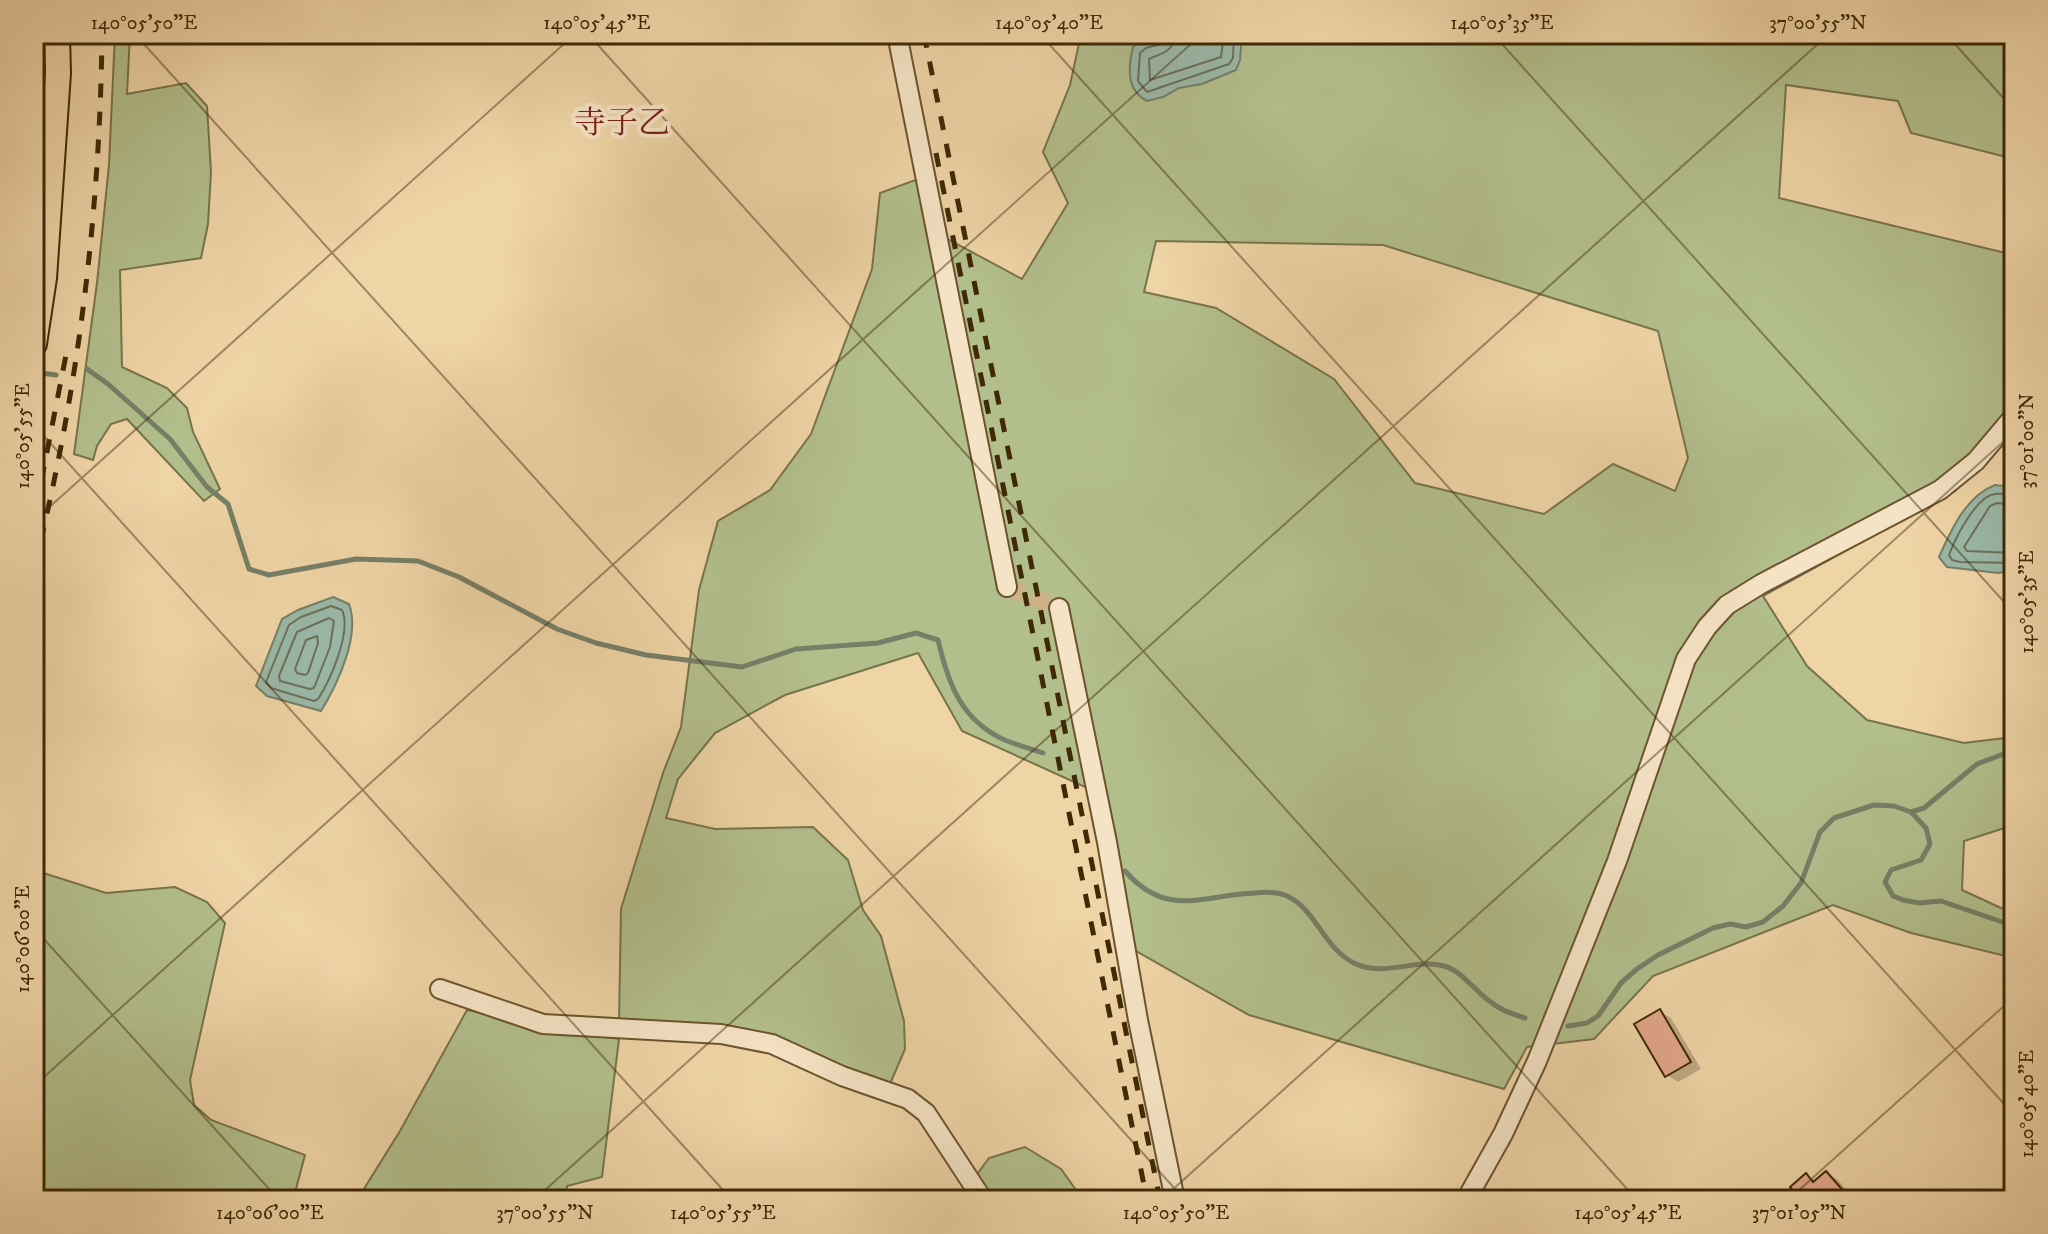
<svg xmlns="http://www.w3.org/2000/svg" width="2048" height="1234" font-family="'IM FELL DW Pica','Noto Serif JP',serif">
<style>
.green{fill:#b2be8c;stroke:#787449;stroke-width:2;fill-rule:evenodd}
.water{fill:#9ab8a8;stroke:#767f67;stroke-width:2}
.shadow{fill:#0003}
.lines{fill:none;stroke-linecap:round;stroke-linejoin:round}
.shore{stroke:#6c7057;stroke-width:2}
.stream{stroke:#767f67;stroke-width:5}
.building{fill:#e2a78b;stroke:#3f2906;stroke-width:2}
.minor-tunnel{stroke:#ccb286;stroke-width:18;stroke-dasharray:18 9;stroke-linecap:butt}
.minor-casing{stroke:#6b542e;stroke-width:22}
.major-casing{stroke:#3f2906;stroke-width:28}
.minor{stroke:#f5e3c5;stroke-width:18}
.major{stroke:#efd4a6;stroke-width:24}
.rail{stroke:#3f2906;stroke-width:5;stroke-dasharray:14 14;stroke-linecap:butt}
.ticks{fill:none;stroke:#3f2906;stroke-width:2;stroke-opacity:0.45}
.labels{text-anchor:middle;dominant-baseline:central;stroke-width:8;stroke-linejoin:round;paint-order:stroke}
.quarter-label{font-size:32px;fill:#7a1f14;stroke:#f5e3c5}
.neatline{fill:none;stroke:#3f2906;stroke-width:3}
.ticks-label{font-size:20px;text-anchor:middle;fill:#3f2906}
</style>
<rect width="100%" height="100%" fill="#efd4a6"/>
<filter id="stains"><feTurbulence type="fractalNoise" baseFrequency=".0025" numOctaves="4"/><feColorMatrix values="0 0 0 0 .2 0 0 0 0 .09 0 0 0 0 .02 0 0 0 .5 -.17"/></filter>
<radialGradient id="worn" r=".72"><stop offset=".6" stop-color="#630" stop-opacity="0"/><stop offset="1" stop-color="#630" stop-opacity=".3"/></radialGradient>
<g class="green">
<path d="M115,34h15l-3,60 59,-11 21,23 4,66 -3,52 -7,34 -81,12 2,97 45,21 20,20 6,24 27,57 -16,12 -77,-82 -16,5 -14,22 -4,14 -19,-6 23,-171 12,-118z"/>
<path d="M1081,34h933v125l-103,-26 -13,-32 -112,-16 -7,113 235,57v179l-59,57 -192,105 44,70 60,54 97,23 50,-6v88l-50,16 -2,49 52,24v44l-103,-25 -78,-28 -180,71 -59,63 -67,8 -23,42 -255,-74 -120,-68 -24,-151 -143,-65 -44,-78 -133,42 -70,38 -37,46 -12,39 49,11 98,-2 35,33 15,50 18,26 23,85 1,28 -15,35 -49,-13 -70,-34 -152,-15 2,-113 42,-136 18,-46 18,-137 19,-69 52,-31 41,-56 61,-165 8,-76 38,-14 11,50 93,50 46,-76 -25,-51 27,-67zM1156,241l227,4 275,86 30,127 -13,33 -62,-27 -69,50 -129,-31 -81,-104 -118,-71 -72,-16z"/>
<path d="M34,870l72,23 69,-6 32,15 18,21 -35,157 4,25 17,15 94,35 -12,45h-259z"/>
<path d="M467,1010l152,29 -17,138 -35,9 -1,14h-209l43,-69z"/>
<path d="M1025,1147l36,22 22,31h-95l-13,-23 14,-19z"/>
</g>
<g class="water">
<path d="M1174,34h68l-2,26 -4,10 -34,14 -23,4 -16,9 -16,4c-21,-11 -19,-33 -14,-54l10,-7z"/>
<path d="M1995,485l15,2 4,-2v86l-16,2 -51,-6 -8,-10c12,-27 27,-61 56,-72z"/>
<path d="M333,597l16,7c12,31 -12,81 -28,107l-54,-15 -11,-10 26,-67 16,-9z"/>
</g>
<g class="shadow">
<path d="M1660,1012l11,6 30,51 -23,13 -11,-7z"/>
<path d="M1826,1173l12,7 17,20h-52l4,-24 9,5z"/>
</g>
<g class="lines">
<g class="shore">
<path d="M1165,34l-4,10 -15,4 -6,5 -2,28 9,11 82,-28 4,-6 1,-24"/>
<path d="M1175,34c-1,18 -13,19 -26,25l1,21 71,-23 3,-23"/>
<path d="M2014,494c-6,1 -13,-1 -19,0 -19,2 -40,45 -46,61l3,5 8,2 54,1"/>
<path d="M2014,505l-17,-2 -7,3 -26,41 3,4 47,2"/>
<path d="M331,606l11,4c10,21 -12,71 -24,89l-4,2 -43,-13 -5,-6 23,-57 12,-8z"/>
<path d="M329,618l5,3 -4,26 -16,41 -4,1 -30,-8 -1,-5 18,-44z"/>
<path d="M317,636l1,7 -10,30 -3,2 -8,-2 -2,-4 11,-29z"/>
</g>
<g class="stream">
<path d="M87,369l21,15 62,55 37,48 21,17 21,65 20,6 87,-16 62,2 41,16 98,52 39,14 50,12 96,12 54,-18 82,-6 38,-10 22,7c9,38 20,74 57,95 14,9 33,12 48,18"/>
<path d="M34,372l22,3"/>
<path d="M1911,812l15,16 4,16 -9,16 -30,10 -6,12 8,14 10,4 16,3 22,-2 73,25"/>
<path d="M1125,871c42,48 77,24 130,22 10,-1 22,-1 30,2 31,13 38,53 69,68 29,15 61,-5 90,3 19,5 32,27 48,37 10,8 21,11 33,15"/>
<path d="M1568,1026l19,-3 11,-7 23,-33 16,-14 21,-14 55,-27 17,-4 16,3 17,-5 20,-16 18,-23 19,-51 14,-14 40,-13 20,1 17,6 13,-4 53,-44 37,-14"/>
</g>
</g>
<g class="building">
<path d="M1660,1009l31,53 -26,15 -31,-53z"/>
<path d="M1826,1171l21,24 -5,5h-41l-11,-13 16,-14 7,9z"/>
</g>
<g class="lines">
<g class="minor-tunnel">
<path d="M909,38l4,-4"/>
<path d="M1007,587l52,21"/>
</g>
<g class="minor-casing">
<g id="minor">
<path d="M897,34l110,553"/>
<path d="M1059,608l48,234 31,178 37,180"/>
<path d="M440,989l103,35 178,10 51,10 70,32 66,23 18,14 57,87"/>
<path d="M1466,1200l37,-66 34,-73 80,-200 69,-202 21,-32 20,-22 34,-21 179,-94 36,-29 38,-45"/>
</g>
</g>
<g class="major-casing">
<path id="major" d="M34,344l10,-66 14,-205 -1,-39"/>
</g>
<use href="#minor" class="minor"/>
<use href="#major" class="major"/>
<g class="rail">
<path d="M924,34l236,1166"/>
<path d="M936,153l211,1047"/>
<path d="M36,508l30,-153"/>
<path d="M34,568c44,-175 66,-354 68,-534"/>
</g>
</g>
<path class="ticks" d="M135,34l1050,1166M588,34l1049,1166M1040,34l974,1081M1493,34l521,579M1946,34l68,76M34,425l698,775M34,521l541,-487M34,928l245,272M34,1086l1168,-1052M534,1200l1295,-1166M1161,1200l853,-768M1788,1200l226,-203"/>
<g class="labels">
<g class="quarter-label">
<text x="622" y="124">寺子乙</text>
</g>
</g>
<rect width="2048" height="1234" fill="none" stroke="#efd4a6" stroke-width="88"/>
<rect x="44" y="44" width="1960" height="1146" class="neatline"/>
<g class="ticks-label">
<text x="144" y="29">140°05'50"E</text>
<text x="597" y="29">140°05'45"E</text>
<text x="1049" y="29">140°05'40"E</text>
<text x="1502" y="29">140°05'35"E</text>
<text x="1818" y="29">37°00'55"N</text>
<text transform="translate(22 436) rotate(-90)" y="7">140°05'55"E</text>
<text transform="translate(2026 441) rotate(-90)" y="7">37°01'00"N</text>
<text transform="translate(2026 602) rotate(-90)" y="7">140°05'35"E</text>
<text transform="translate(22 939) rotate(-90)" y="7">140°06'00"E</text>
<text transform="translate(2026 1104) rotate(-90)" y="7">140°05'40"E</text>
<text x="270" y="1219">140°06'00"E</text>
<text x="545" y="1219">37°00'55"N</text>
<text x="723" y="1219">140°05'55"E</text>
<text x="1176" y="1219">140°05'50"E</text>
<text x="1628" y="1219">140°05'45"E</text>
<text x="1799" y="1219">37°01'05"N</text>
</g>
<rect width="100%" height="100%" filter="url(#stains)"/>
<rect width="100%" height="100%" fill="url(#worn)"/>
</svg>
